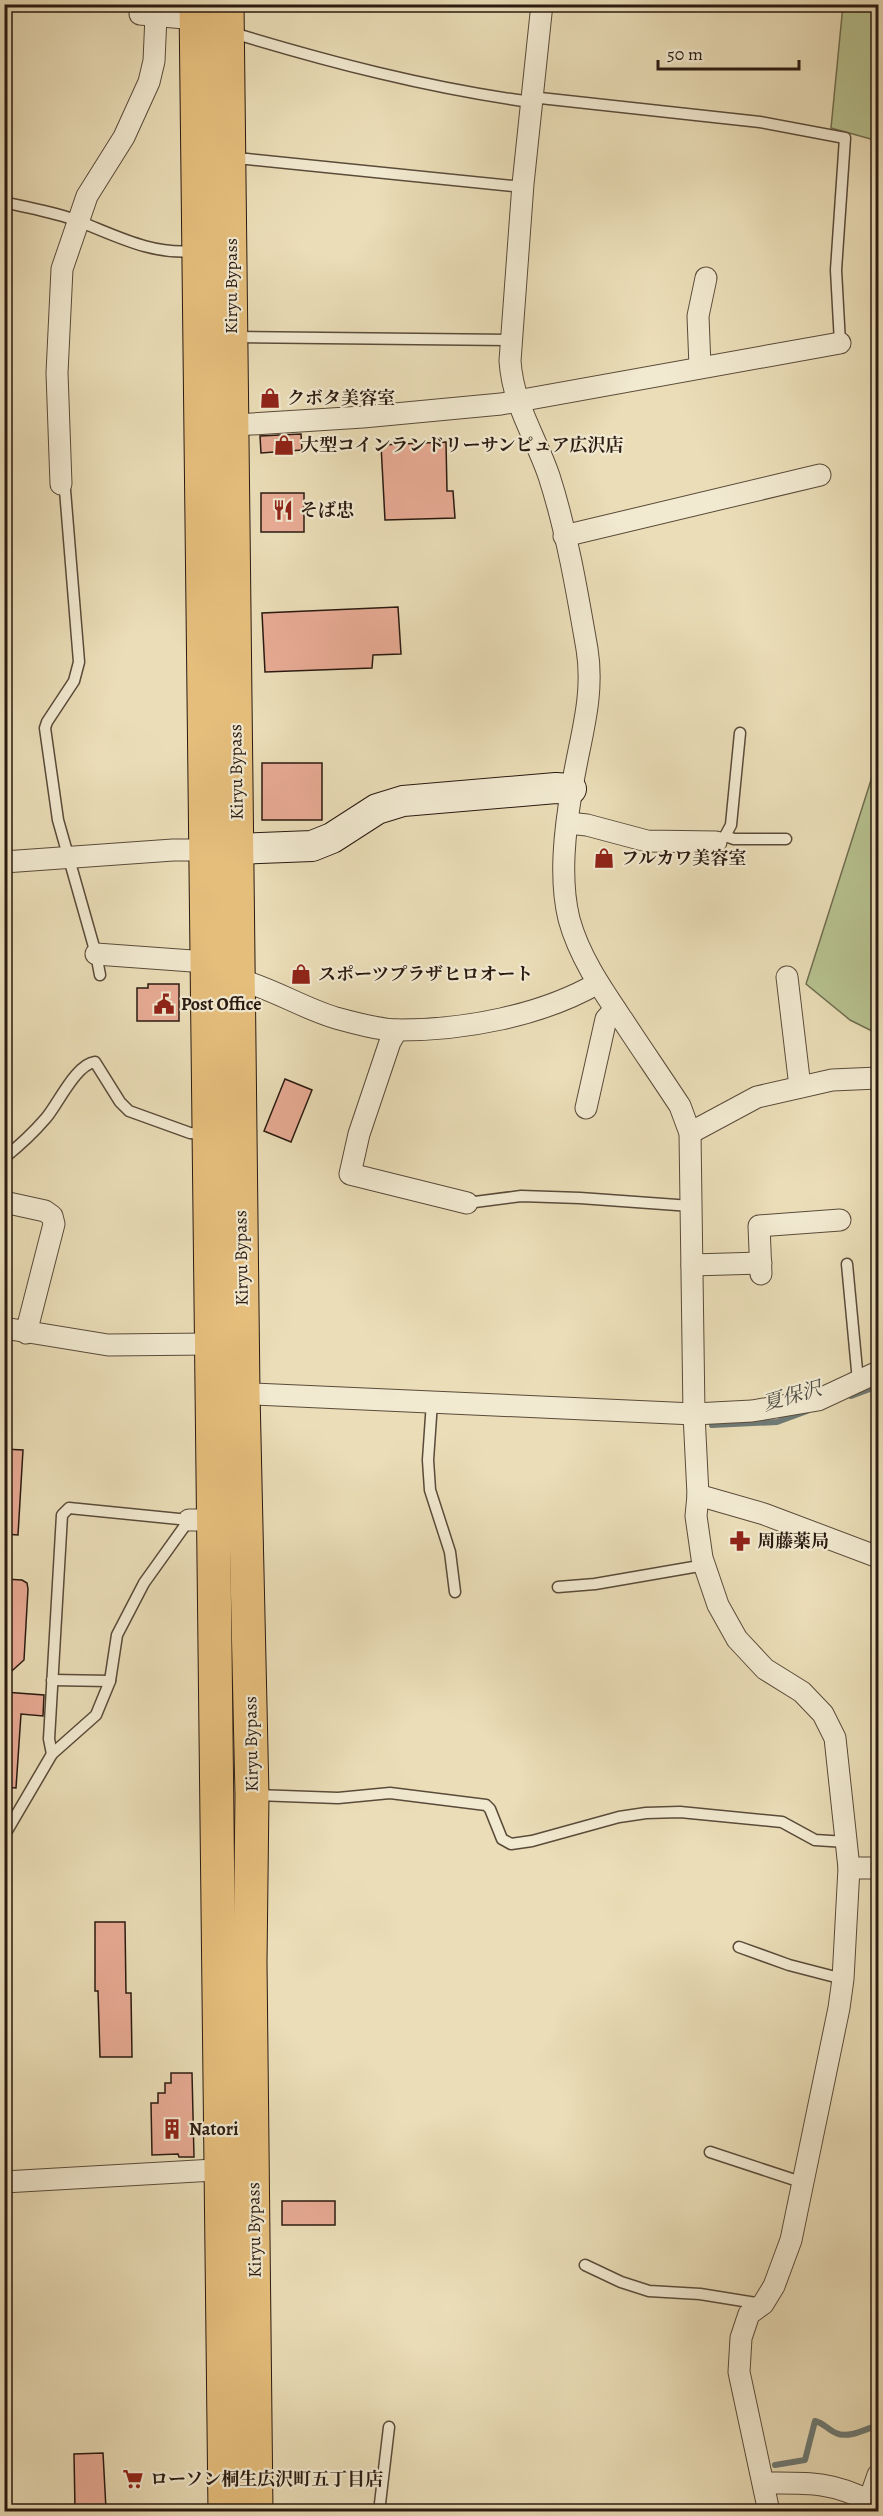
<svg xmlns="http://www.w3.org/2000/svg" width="883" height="2516" font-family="Alegreya,'Noto Serif JP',serif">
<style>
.green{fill:#b6c18f;stroke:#706e50;stroke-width:1.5}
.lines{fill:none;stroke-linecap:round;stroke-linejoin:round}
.stream{stroke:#6e7a75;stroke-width:6}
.building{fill:#e8ab95;stroke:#2a1a11;stroke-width:1.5}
.lane-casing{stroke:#5a4b3a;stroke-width:13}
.street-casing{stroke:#5a4b3a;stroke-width:23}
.secondary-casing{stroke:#2a1a11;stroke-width:32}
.highway-casing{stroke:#2a1a11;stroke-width:35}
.lane{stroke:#f1e9d0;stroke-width:10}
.street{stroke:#f1e9d0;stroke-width:21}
.secondary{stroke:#f1e9d0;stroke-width:30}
.highway{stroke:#e5be7c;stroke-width:33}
.labels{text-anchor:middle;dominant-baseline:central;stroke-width:4.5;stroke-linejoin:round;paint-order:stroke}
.street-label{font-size:18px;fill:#2a1a11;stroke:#f1e9d0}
.poi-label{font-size:18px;font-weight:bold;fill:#2a1a11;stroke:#f1e9d0;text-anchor:start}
.water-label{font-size:20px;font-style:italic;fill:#4c4a43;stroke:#f1e9d0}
</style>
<rect width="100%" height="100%" fill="#eaddb7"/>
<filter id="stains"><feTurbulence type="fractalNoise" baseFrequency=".00333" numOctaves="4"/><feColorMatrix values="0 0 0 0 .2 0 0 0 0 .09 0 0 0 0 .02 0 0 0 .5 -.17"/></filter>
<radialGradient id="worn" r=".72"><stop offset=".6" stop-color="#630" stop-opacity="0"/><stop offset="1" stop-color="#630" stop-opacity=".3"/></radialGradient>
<g class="green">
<path d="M843,5h35v136l-47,-13z"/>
<path d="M878,758v276l-28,-14 -44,-36z"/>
</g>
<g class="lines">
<g class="stream">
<path d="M851,1396l27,-10"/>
<path d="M712,1425l65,-3 30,-11"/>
<path d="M775,2465l30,-5 10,-39c9,2 13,9 21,12 12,6 30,-4 42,-8"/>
</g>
</g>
<g class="building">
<path d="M301,434l1,16 -41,3 -1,-17z"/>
<path d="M446,442l1,49h6l2,27 -70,2 -4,-75z"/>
<rect x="261" y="493" width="43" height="39"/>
<path d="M398,607l3,47 -28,1 -1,13 -107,4 -3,-59z"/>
<rect x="262" y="763" width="60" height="57"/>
<path d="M148,984h31v37h-42v-33h11z"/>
<path d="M285,1079l27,11 -21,52 -27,-11z"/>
<path d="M4,1449l19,1 -5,85 -14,-1z"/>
<path d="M4,1579l18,1 5,3 1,6 -4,71 -20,18z"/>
<path d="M4,1692l40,3 -1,21 -22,-2 -5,74 -12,-1z"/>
<path d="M95,1922h30l1,71h5l1,64h-32l-2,-66h-3z"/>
<path d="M171,2073h21l2,84h-15l-1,-3 -26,1 -1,-52h7v-10h7v-10h6z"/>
<rect x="282" y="2201" width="53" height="24"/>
<path d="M103,2453l3,56h-31l-1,-55z"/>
</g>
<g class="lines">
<g class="lane-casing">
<g id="lane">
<path d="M230,32c99,30 198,56 301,70"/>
<path d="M531,97l229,25 85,16 -9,132 4,73"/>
<path d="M234,159h13l276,28"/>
<path d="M4,202c24,6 50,10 74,19 39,15 73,34 116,30"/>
<path d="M234,337l276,3"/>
<path d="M61,484l4,6 14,172 -5,19 -27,41 -2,6 13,92 38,134 4,21"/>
<path d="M725,836l9,3h52"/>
<path d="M716,842l9,-6 6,-11 9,-92"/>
<path d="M4,1158c15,-12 30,-26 42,-40 12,-14 30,-54 49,-56l25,40 9,9 61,22 16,1"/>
<path d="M467,1203l54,-7 59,2 111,8"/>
<path d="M847,1264l11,117"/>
<path d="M432,1402l-4,58 2,30 20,62 5,40"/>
<path d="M558,1587l37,-3 110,-19"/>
<path d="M52,1680l58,1"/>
<path d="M52,1754l-3,-15 13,-224 7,-7 120,12"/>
<path d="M256,1795l82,3 52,-5 96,12 4,4 12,30 9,5 21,-3 87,-24 27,-4 34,-1 102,10 33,18 31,2"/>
<path d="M4,1836l48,-82 44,-39 14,-34 7,-46 27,-52 45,-63"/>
<path d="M739,1947l50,18 54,14"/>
<path d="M710,2152l94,31"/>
<path d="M585,2265l36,17 28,9 51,3 62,10"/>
<path d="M379,2512l10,-85"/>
</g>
</g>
<g class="street-casing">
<g id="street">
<path d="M542,4l-19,180 -13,177c3,44 25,74 39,115 18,56 28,115 38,173 8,49 -8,92 -15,139 -7,41 -13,90 -3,131 10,37 32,69 53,100 19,29 39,58 58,87l10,27 4,281 4,81 -2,21 6,42 16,47 19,34 28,30 37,23 21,22 12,24 14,130 -6,111 -4,29 -48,232 -17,46 -11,18 -14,10 -8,24 -2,34 30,140"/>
<path d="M140,14l56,5"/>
<path d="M700,367l-2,-51 8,-38"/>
<path d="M220,426l143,-9 138,-13 339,-61"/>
<path d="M61,484l-4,-111 5,-104 25,-73 37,-59 25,-55 5,-21 2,-45"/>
<path d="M564,536l256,-61"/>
<path d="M568,823l19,2 60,16 69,1"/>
<path d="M4,862l169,-12h33"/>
<path d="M96,954l110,8"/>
<path d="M787,977l13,110"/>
<path d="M237,979c35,9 65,29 99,39 18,5 43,12 63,12 65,0 142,-14 199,-47"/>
<path d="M397,1030l-7,12 -31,92 -9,40 117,29"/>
<path d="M586,1108l20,-89 9,-10"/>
<path d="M690,1133l67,-36 75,-17 46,-2"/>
<path d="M4,1202l41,9 7,5 2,8 -28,109"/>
<path d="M692,1265l69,-2"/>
<path d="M761,1274l-2,-48 81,-6"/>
<path d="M4,1328l104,17 102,-1"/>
<path d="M233,1393l461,21 58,-3 66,-11 60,-28"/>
<path d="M698,1495l66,19 114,43"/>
<path d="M189,1520h23"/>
<path d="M849,1868h29"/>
<path d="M4,2182l228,-13"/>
<path d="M764,2483c42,0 67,-2 105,18l9,-26"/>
</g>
</g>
<g class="secondary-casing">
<path id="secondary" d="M212,850l100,-4 20,-8 45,-29 26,-8 153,-13 15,1"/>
</g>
<g class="highway-casing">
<g id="highway">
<path d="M196,4l29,2508"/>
<path d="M227,4l16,1389 9,402 -2,167 6,550"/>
</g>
</g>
<use href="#lane" class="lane"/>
<use href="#street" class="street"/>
<use href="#secondary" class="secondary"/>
<use href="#highway" class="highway"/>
</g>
<defs>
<g id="shop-bare" transform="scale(1.62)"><path d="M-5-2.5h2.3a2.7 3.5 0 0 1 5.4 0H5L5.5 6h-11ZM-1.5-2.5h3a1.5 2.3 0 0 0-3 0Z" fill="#8f2418" stroke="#f1e9d0" stroke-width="2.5" paint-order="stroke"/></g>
<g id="restaurant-bare" transform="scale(1.62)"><path d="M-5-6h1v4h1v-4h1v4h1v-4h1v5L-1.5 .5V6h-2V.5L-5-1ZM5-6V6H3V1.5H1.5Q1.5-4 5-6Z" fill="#8f2418" stroke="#f1e9d0" stroke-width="2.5" paint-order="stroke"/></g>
<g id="civic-bare" transform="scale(1.62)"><path d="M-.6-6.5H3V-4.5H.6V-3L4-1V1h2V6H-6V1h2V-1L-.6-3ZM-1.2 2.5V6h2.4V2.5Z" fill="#8f2418" stroke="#f1e9d0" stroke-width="2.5" paint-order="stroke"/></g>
<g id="pharmacy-bare" transform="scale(1.62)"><path d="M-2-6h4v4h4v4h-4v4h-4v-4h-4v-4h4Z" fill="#8f2418" stroke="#f1e9d0" stroke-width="2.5" paint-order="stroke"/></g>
<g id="building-bare" transform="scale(1.62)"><path d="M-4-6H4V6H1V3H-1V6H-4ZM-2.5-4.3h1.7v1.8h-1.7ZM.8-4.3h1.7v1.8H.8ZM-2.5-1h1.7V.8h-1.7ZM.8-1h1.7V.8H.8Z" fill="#8f2418" stroke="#f1e9d0" stroke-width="2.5" paint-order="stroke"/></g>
<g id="supermarket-bare" transform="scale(1.62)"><path d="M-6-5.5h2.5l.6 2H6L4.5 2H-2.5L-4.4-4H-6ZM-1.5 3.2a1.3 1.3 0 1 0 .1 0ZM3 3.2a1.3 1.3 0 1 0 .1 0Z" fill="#8f2418" stroke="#f1e9d0" stroke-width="2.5" paint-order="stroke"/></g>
</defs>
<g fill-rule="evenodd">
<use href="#shop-bare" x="270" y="398"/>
<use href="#shop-bare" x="284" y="445"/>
<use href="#restaurant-bare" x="283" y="510"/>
<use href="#shop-bare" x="604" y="858"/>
<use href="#shop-bare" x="301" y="974"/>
<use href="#civic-bare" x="164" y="1004"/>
<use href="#pharmacy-bare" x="740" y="1541"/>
<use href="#building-bare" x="172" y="2129"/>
<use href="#supermarket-bare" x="133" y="2479"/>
</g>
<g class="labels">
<g class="street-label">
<text transform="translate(231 286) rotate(-90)">Kiryu Bypass</text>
<text transform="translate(236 772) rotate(-91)">Kiryu Bypass</text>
<text transform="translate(241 1258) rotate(-91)">Kiryu Bypass</text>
<text transform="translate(251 1744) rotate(-91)">Kiryu Bypass</text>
<text transform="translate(254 2230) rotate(-91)">Kiryu Bypass</text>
</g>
<g class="poi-label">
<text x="287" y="398">クボタ美容室</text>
<text x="301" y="445">大型コインランドリーサンピュア広沢店</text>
<text x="300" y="510">そば忠</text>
<text x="621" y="858">フルカワ美容室</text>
<text x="318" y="974">スポーツプラザヒロオート</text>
<text x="181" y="1004">Post Office</text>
<text x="757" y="1541">周藤薬局</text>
<text x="189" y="2129">Natori</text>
<text x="150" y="2479">ローソン桐生広沢町五丁目店</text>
</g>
<g class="water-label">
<text transform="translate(792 1396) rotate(-16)">夏保沢</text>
</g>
</g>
<rect width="883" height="2516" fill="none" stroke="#eaddb7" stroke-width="24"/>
<rect x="6" y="6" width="871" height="2504" fill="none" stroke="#2a1a11" stroke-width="3"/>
<rect x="12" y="12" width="859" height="2492" fill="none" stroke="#2a1a11" stroke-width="1.5"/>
<path d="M658 60v9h141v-9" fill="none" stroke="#2a1a11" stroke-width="3"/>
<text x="667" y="60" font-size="18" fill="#2a1a11" stroke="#f1e9d0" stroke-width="4.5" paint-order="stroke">50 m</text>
<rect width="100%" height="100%" filter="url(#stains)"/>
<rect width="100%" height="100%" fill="url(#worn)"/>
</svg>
